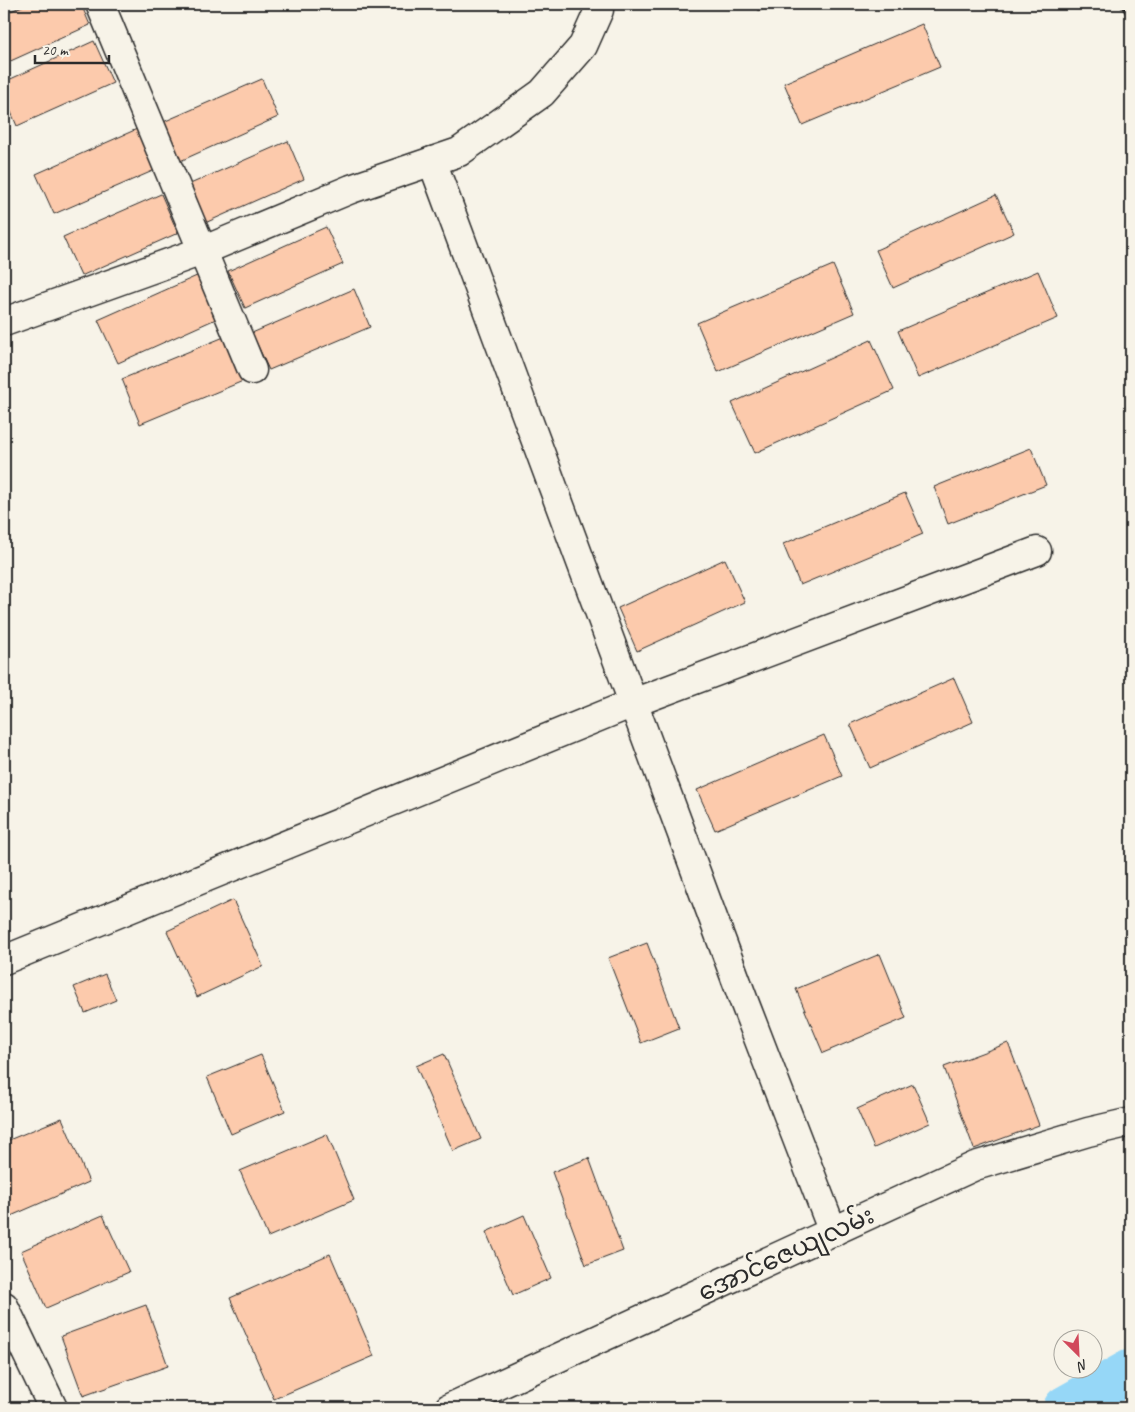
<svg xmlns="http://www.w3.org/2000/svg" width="1135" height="1412" font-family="Caveat,'Noto Sans Myanmar',sans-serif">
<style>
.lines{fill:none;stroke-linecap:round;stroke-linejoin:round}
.river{stroke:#96d7f7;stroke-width:44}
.building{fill:#fccaac;stroke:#2b2b2b}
.street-casing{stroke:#2b2b2b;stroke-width:31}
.secondary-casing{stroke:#2b2b2b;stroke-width:31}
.street{stroke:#f7f3e8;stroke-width:28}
.secondary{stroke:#f7f3e8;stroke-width:28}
.rail{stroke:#2b2b2b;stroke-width:4}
.labels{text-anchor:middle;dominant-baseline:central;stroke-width:5;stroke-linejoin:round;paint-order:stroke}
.street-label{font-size:25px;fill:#2b2b2b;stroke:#f7f3e8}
</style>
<rect width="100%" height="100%" fill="#f7f3e8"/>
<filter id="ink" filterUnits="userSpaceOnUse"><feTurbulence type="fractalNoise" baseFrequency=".02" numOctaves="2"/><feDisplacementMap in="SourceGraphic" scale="10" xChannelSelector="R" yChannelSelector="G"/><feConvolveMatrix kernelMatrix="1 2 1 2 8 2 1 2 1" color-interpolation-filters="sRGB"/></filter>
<g filter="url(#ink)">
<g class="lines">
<path class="river" d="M1065,1408l66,-37"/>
</g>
<g class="building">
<path d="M27,4h54l9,21 -86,39v-50z"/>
<path d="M756,4h20l-17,7z"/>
<path d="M922,24l18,43 -138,58 -18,-42z"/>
<path d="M94,41l19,42 -96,43 -13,-30v-14z"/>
<path d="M262,79l16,38 -100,45 -17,-39z"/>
<path d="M137,129l18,41 -101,44 -18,-40z"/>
<path d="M288,141l16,38 -99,44 -17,-38z"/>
<path d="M161,194l17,39 -97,43 -18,-39z"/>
<path d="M996,195l18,38 -121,55 -17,-38z"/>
<path d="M326,227l17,37 -98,44 -17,-37z"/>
<path d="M833,265l21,48 -136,59 -21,-49z"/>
<path d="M1038,271l20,47 -140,60 -20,-47z"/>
<path d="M199,275l19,43 -100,45 -20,-43z"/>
<path d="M354,289l16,38 -101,43 -17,-37z"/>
<path d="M224,337l19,44 -103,43 -18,-45z"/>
<path d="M871,340l23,50 -139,63 -23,-50z"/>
<path d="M1031,448l15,37 -98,39 -14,-37z"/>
<path d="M905,493l18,41 -123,51 -17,-41z"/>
<path d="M725,559l20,43 -108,49 -19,-43z"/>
<path d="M954,678l19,44 -103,46 -20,-44z"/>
<path d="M824,735l18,41 -127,54 -18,-40z"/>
<path d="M233,900l30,66 -66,31 -30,-66z"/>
<path d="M647,943l32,85 -38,15 -33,-85z"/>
<path d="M880,954l26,64 -83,35 -27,-64z"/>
<path d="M105,974l11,26 -31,13 -11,-26z"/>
<path d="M1008,1043l31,82 -65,24 -30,-82z"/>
<path d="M444,1054l37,85 -28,12 -37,-85z"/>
<path d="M261,1055l24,56 -54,23 -24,-57z"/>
<path d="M913,1084l17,39 -56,25 -17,-39z"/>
<path d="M62,1118l27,64 -85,37v-77z"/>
<path d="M327,1134l27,66 -86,37 -28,-66z"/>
<path d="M589,1158l34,93 -37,14 -34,-93z"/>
<path d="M103,1215l26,57 -83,36 -25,-57z"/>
<path d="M524,1215l27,63 -38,17 -27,-63z"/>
<path d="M330,1254l44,102 -100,43 -44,-101z"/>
<path d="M146,1305l22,61 -85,30 -22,-60z"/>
</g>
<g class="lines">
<g class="street-casing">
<g id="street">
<path d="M100,4l152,366"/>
<path d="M432,161l313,843 88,228"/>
<path d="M4,322l198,-71 149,-62 108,-37 83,-59 41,-47 16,-36v-6"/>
<path d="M4,960l629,-257 404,-152"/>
</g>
</g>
<g class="secondary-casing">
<g id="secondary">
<path d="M4,1306l49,102"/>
<path d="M449,1408l526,-242 113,-34 43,-10"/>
</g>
</g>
<use href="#street" class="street"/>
<use href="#secondary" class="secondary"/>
<path class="rail" d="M1121,4l10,15"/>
</g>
</g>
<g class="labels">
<g class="street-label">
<text transform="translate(786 1254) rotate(-25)">အောင်ဇေယျလမ်း</text>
</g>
</g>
<rect width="1135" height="1412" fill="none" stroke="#f7f3e8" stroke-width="20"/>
<rect x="10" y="10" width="1115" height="1392" fill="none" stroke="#2b2b2b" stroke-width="2" filter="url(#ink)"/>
<g transform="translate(1078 1354) rotate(156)"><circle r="24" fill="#f7f3e8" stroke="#a5a39c"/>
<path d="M0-4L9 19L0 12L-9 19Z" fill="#d1495b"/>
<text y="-8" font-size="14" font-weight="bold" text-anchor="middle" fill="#2b2b2b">N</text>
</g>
<path d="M35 55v8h74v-8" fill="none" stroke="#2b2b2b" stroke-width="2.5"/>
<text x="42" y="55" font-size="15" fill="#2b2b2b" stroke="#f7f3e8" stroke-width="4" paint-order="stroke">20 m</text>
</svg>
